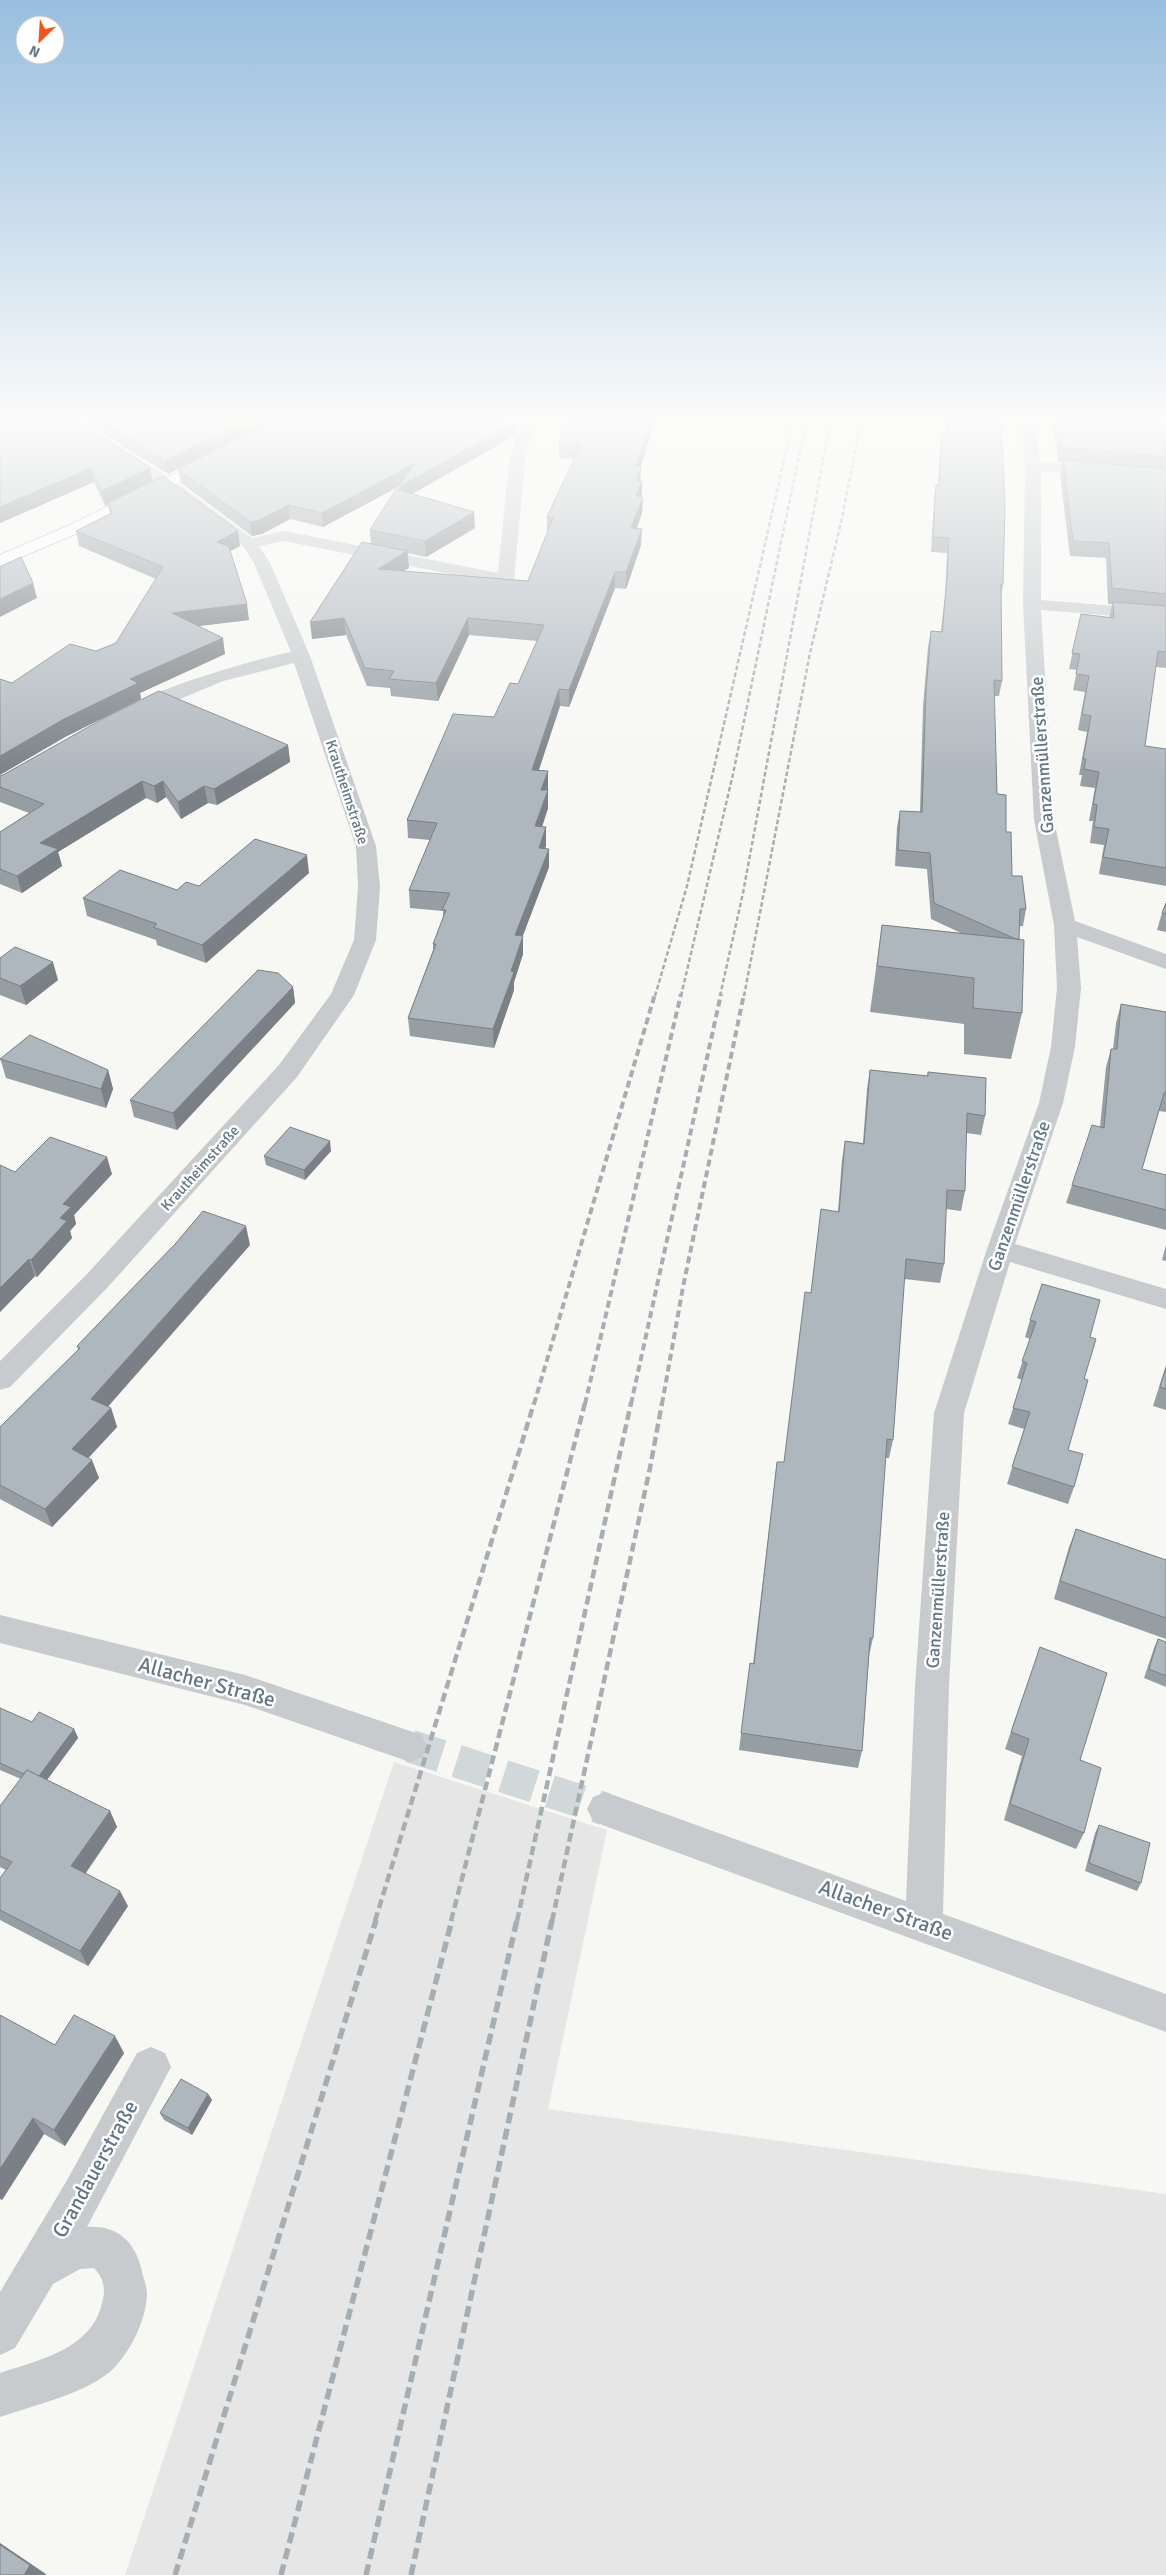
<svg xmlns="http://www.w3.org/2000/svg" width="1166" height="2575" font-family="Signika,sans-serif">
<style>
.built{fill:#e5e6e5}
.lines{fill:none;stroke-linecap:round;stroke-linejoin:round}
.street-tunnel{stroke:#d2d7d9;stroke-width:33;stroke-dasharray:33 16;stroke-linecap:butt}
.secondary-casing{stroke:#bbc0c5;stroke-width:2}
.street{fill:#c7cbce;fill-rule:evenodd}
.secondary{fill:#fff;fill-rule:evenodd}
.rail-far3{stroke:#a6adb3;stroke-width:2.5;stroke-dasharray:4.5 2.5;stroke-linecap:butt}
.rail-far2{stroke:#a6adb3;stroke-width:4;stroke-dasharray:7 4;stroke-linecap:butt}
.rail-far1{stroke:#a6adb3;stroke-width:4.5;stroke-dasharray:9 4.5;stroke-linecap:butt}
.rail{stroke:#a6adb3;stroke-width:5.5;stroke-dasharray:11 5.5;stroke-linecap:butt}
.wall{fill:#969da3}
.shaded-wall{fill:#7a8085}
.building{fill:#afb7be;stroke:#7a8085}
.labels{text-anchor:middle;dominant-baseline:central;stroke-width:5;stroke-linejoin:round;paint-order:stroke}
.far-street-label{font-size:15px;fill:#637688;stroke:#fff}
.street-label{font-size:18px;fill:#637688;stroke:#fff}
.near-street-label{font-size:21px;fill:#637688;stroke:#fff}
</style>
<rect width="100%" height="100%" fill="#f7f7f4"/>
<path class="built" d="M394,1762l213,68 -59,279 618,85v381h-1041z"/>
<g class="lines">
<path class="street-tunnel" d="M410,1746l195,63"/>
<g class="secondary-casing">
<path id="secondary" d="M213,455l8,5 -3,3 -136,68 -82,35v-11l70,-30z"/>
</g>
<g class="street">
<path d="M65,417h15l11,11 82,52 79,58 32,-7 214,42 11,-111 12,-45h14l-10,45 -11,118 -2,4 -6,1 -222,-44 -25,5 11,17 40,93 66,190 4,41 -4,53 -22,55 -57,82 -190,211 -97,99 -10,3v-29l87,-87 192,-209 52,-71 23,-54 4,-53 -2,-41 -62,-183 -71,18 -81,34h-14l-2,-4c13,-19 137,-54 165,-59l-37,-89 -11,-17 -80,-60 -82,-52z"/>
<path d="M1021,417h14l5,45 126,10v10l-125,-11v129l125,10v10l-125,-10 13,210 21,101 91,33v15l-89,-32 4,51 -6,59 -12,56 -48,141 151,45v20l-156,-47 -46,151 -15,273 -6,228 223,80v38l-561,-206 -12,-5 -6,-12 6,-12 12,-5 301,109 9,-215 19,-273 53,-164 52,-146 12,-56 6,-59 -3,-63 -20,-105 -11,-216 2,-138z"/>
<path d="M0,1615l245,60 177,60 5,11 -5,11 -12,5 -165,-57 -245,-62z"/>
<path d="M151,2047l14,6 6,14 -84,160c33,-2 50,17 56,49 2,6 4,13 4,18 -1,26 -15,54 -32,73 -25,26 -81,38 -115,50v-44c39,-13 92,-24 102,-70 4,-13 2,-25 -8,-35l-14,1 -27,15 -38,64 -15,7v-63l66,-110 71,-129z"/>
</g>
<use href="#secondary" class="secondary"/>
<g class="rail-far3">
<path d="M655,996l32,-110 107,-469"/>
<path d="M681,996l52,-222 74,-357"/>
<path d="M720,996l23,-103 88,-476"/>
<path d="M744,996l66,-343 32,-135 20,-101"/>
</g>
<g class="rail-far2">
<path d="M534,1404l121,-410"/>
<path d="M585,1404l96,-410"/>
<path d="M631,1404l90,-410"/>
<path d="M662,1404l21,-117 61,-293"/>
</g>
<g class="rail-far1">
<path d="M375,1921l159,-518"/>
<path d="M451,1921l134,-518"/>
<path d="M517,1921l114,-518"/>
<path d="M552,1921l98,-453 12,-65"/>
</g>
<g class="rail">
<path d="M175,2575l201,-655"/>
<path d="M281,2575l171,-655"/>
<path d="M366,2575l151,-655"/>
<path d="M411,2575l141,-655"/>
</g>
</g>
<g class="wall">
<path d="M0,417l77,5 76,59 87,65 -10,5 19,69 -51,6 27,28 -85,39 1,6 -74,37 -55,-53 84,-32 20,-8 40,-64 -77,-33 -3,-15 34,-17 -2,-10 -3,2 -11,-24 -94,41z"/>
<path d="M83,417h432l1,13 -2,6 -102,58 63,34 -49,29 -18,-4 1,15 -6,3 125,10 19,-48v-16l27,-58 -15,-1v-16l2,-3v-11l5,-11 75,50 -1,14 2,16h1l-1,16 -5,15 4,17 -15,44 -11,-1 -46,119 -9,-1 -22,64 10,1v37l-6,19h4v19l-1,2 4,19 -27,69 1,18 -9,28v8l-20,58 -84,-12 -2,-18 25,-68v-6l10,-25v-8l-33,-3 -1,-18 21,-50 -22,-2 -1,-18 87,-103 24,-33 19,-43 -68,-6 -31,66 -47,-5 -1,-8 -23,-2 -21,-51 -34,4 59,-95 -1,-14 29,-40v-4l-76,41 -33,-8 -28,15 -10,2 -71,-53 -3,-14 -10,5 -76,-47z"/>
<path d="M946,417h55l2,167 -2,11 1,86 -3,15h-5l3,98 9,38 6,44 14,33 -3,17h-4v13l3,74 -11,46 -47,-5v-30l-94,-12 12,-87 79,8 -30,-14 -4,-50 -32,-3 2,-39 3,-16 20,1 3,-106 5,-59 3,-16 10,1 4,-37 2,-42 -16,-1 3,-52 2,-15h2l2,-38 2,-14h4z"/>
<path d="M1056,417h40l53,6 1,-6h16v251l-10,-1 -11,79 21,3v137l-67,-12 5,-29 -14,-2 3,-22h-4l6,-33 -15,-2 2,-11h-3l8,-43 -9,-2 7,-38 -12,-2 4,-20 -8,-1 12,-55 28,4 3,-14h-4l-2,-46 -36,-2 -10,-81 2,-13h-4l-4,-35z"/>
<path d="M288,745l2,17 -73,43 -9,-2 -27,16 -15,-22 -9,6 -11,-5 -88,54 4,14 -40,27 -22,-9v-52l29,-19 -29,-11v-26z"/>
<path d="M309,873l-103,90 -49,-18 -1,-5 -69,-24 -4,-18 94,-8 22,-4z"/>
<path d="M1166,903v29l-9,-2 5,-17z"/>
<path d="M0,958l58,22 -32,25 -26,-10z"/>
<path d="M293,987l2,16 -118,127 -43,-13 -4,-17z"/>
<path d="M1121,1004l45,8v100l-7,-1 -17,58 24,6v55l-100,-27 6,-18 28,-58 6,-60 5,-18h2l3,-26z"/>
<path d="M0,1058l108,12 5,19 -7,19 -100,-30z"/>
<path d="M870,1070l57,6 1,-4 57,44 -4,19 -15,-2 -1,58 -4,20 -15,-2 -2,55 -4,19 -36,-4 -11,161 -4,18h-4l-12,180 -4,18 -7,95 -4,17 -119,-18 11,-87 3,1 24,-202h7l27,-169 10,-84 17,3 4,-52 3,-19 18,2 4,-54z"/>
<path d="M331,1151l-26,29 -39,-15 -2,-9z"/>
<path d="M15,1172l97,2 -38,41 2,9 -6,7 2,7 -35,39 -2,-1 -35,36z"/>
<path d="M250,1245l-143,162 4,1 6,19 -29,31 11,20 -47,49 -52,-28v-72l78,-77 -1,-4z"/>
<path d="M1166,1245v16l-4,-1z"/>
<path d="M1030,1320l60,17 -6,42 -16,71 6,37 -6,17 -61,-20 17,-55 -16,-5 14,-44 -5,-2 13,-39 -5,-2z"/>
<path d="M1166,1365v45l-13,-4z"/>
<path d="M1076,1529l90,31v79l-112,-40 15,-52z"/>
<path d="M1158,1639l8,3v45l-22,-9 10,-30z"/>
<path d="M1040,1647l40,113 4,73 -8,16 -72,-29 18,-64 -17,-7z"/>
<path d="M0,1708l32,14 42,7 4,9 -31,42 63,31 7,16 -31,46 42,33 -40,60 -88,-46v-42l6,-8 -6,-3v-61l21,-27 -21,-9z"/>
<path d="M1099,1825l42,58 -4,8 -52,-20 10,-38z"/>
<path d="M0,2015l55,30 69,8 -59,93 -21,-12 -42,66 -2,-1z"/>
<path d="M208,2094l4,6 -20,35 -28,-15 -4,-7z"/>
</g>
<g class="shaded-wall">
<path d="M254,417h29l-115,57 -3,-13z"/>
<path d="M515,417l1,13 -2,6 -114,65 -1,-14z"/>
<path d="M652,417h4l-15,50 -1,15 -5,14 1,-30z"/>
<path d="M414,464l1,14 -92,49 -1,-14z"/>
<path d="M91,468l3,14 -94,41v-16z"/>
<path d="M150,468l3,14 -48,24 -3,-15z"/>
<path d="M642,481v16l-6,-1z"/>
<path d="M643,497l-1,16 -11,31v-16z"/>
<path d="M288,505l2,14 -28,15 -10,2 -2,-14z"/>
<path d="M474,512l1,16 -49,29 -1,-16z"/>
<path d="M642,529l-1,16 -15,44v-17z"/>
<path d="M238,531l2,15 -21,11 -2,-15z"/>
<path d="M407,551l2,17 -30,17 -1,-16z"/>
<path d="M615,572v16l-46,119v-17z"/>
<path d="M33,583l4,15 -37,19v-18z"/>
<path d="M247,604l2,16 -74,9 -3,-16z"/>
<path d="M344,618l2,17 -34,4 -2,-17z"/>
<path d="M468,618l1,17 -31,66 -2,-18z"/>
<path d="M223,638l2,16 -85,39 1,6 -74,37 -67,39v-19l130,-77z"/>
<path d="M559,689l1,17 -27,82 -1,-18z"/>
<path d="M288,745l2,17 -73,43 -3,-16z"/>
<path d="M548,771v18l-6,19 -1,-18z"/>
<path d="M142,781l4,17 -88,54 4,14 -40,27 -5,-17 23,-33z"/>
<path d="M163,781l3,16 -9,6 -3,-17z"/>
<path d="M204,786l4,17 -27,16 -3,-17z"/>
<path d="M548,790v18l-12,37 -1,-19z"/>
<path d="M546,827v19l-7,20v-18z"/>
<path d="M549,849v18l-33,87 -1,-19z"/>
<path d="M307,855l2,18 -103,90 -4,-18z"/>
<path d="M523,936v18l-9,28v8l-20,58 -1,-19 18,-58z"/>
<path d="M53,962l5,18 -32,25 -6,-19z"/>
<path d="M293,987l2,16 -118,127 -4,-17z"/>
<path d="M108,1070l5,19 -7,19 -5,-19z"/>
<path d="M330,1141l1,10 -26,29 -1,-10z"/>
<path d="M107,1157l5,17 -38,41 2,9 -6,7 2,7 -35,39 -6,-17 29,-42 3,-14z"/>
<path d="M246,1226l4,19 -152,173 -7,-19z"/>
<path d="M29,1259l6,17 -35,36v-24z"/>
<path d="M111,1408l6,19 -38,41 -7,-19z"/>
<path d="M92,1460l7,18 -47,49 -7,-18z"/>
<path d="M74,1729l4,9 -37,50 -5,-9z"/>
<path d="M110,1811l7,16 -38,55 -8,-16z"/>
<path d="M120,1891l8,15 -40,60 -8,-15z"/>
<path d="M115,2036l9,17 -59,93 -11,-16z"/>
<path d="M208,2094l4,6 -20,35 -4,-7z"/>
<path d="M33,2118l11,16 -42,66 -2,-2v-29z"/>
<path d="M0,2543l46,31 -1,1h-21l-24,-30z"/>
</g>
<g class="building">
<path d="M0,417h73l4,5 73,46 -48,23 -11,-23 -91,39z"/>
<path d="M96,417h158l-89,44z"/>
<path d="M282,417h233l-1,6 -115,64 15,-23 -92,49 -34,-8 -28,15 -10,2 -72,-53z"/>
<path d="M566,417h86l-16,49 5,1 -5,13 6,1 -6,15 7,1 -12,31 11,1 -16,43h-11l-46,118 -10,-1 -27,81 16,1 -7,19h7l-13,36 11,1 -7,21 10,1 -34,86 8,1 -12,35 3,1 -21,57 -85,-11 28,-74h-3l13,-34h-4l8,-17 -41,-3 28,-67 -30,-3 46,-106 41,3 16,-34 8,1 26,-59 -76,-7 -32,65 -47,-4 5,-8 -29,-3 -21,-50 -34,4 52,-80 45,9 -29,18 150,12 25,-63 -6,-1 34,-73 -22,-2 7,-13 -5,-1z"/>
<path d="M948,417h53l4,90 -2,77h-2l1,97 -8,-1 3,114 9,1v37h5l1,44h10l4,33h-6l-1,30h-3l-82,-36 -4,-50 -32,-3 2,-39 22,1 4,-121 5,-60 11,1 5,-52 2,-42 -16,-1 3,-52 3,1 3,-53 6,1z"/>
<path d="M1058,417h38l55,6 1,-6h14v40l-105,-10z"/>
<path d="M1063,460l103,9v125l-54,-6 -3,-45 -36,-2z"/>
<path d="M163,476l75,55 -21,11 12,5 18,57 -75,9 51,25 -93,41 8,4 -74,36 -64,37v-77l12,4 58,-39 26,7 20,-8 47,-76 -87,-36 36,-18 -4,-10z"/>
<path d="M396,489l78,23 -49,29 -55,-11z"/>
<path d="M21,557l12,26 -33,16v-32z"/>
<path d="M1113,602l53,4v46l-8,-1 -13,95 21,3v119l-63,-11 6,-28 -15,-2 3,-22 -4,-1 6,-32 -15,-3 2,-10h-3l8,-43 -9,-2 7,-38 -13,-2 4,-20 -8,-1 9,-39 33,4z"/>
<path d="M159,691l129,54 -74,44 -10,-3 -26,16 -15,-21 -9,5 -12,-5 -102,62 18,6 -41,27 -17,-7v-37l44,-28 -44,-17v-11l3,-1 103,-58z"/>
<path d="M255,839l52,16 -105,90 -49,-18 4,-3 -74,-26 37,-28 57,20 9,-8 13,4z"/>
<path d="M1166,903v11l-4,-1z"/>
<path d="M882,925l142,15 -2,73 -49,-5 1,-30 -97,-12z"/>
<path d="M15,947l38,15 -33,24 -20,-8v-20z"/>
<path d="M258,970l20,3 15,14 -120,126 -43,-13z"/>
<path d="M1121,1004l45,8v81h-2l-22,76 24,6v35l-94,-25 20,-60 12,3 7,-79h6z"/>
<path d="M30,1035l78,35 -7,19 -101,-30z"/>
<path d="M870,1070l58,6v-4l58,6 -1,38 -18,-3 -2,78 -18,-1 -3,74 -38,-5 -13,181 -6,-1 -14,199h-3l-8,113 -121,-18 9,-70 4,1 23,-202h7l21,-170 6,1 10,-84 18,3 6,-71 19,3z"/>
<path d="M290,1127l40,14 -26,29 -40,-14z"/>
<path d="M50,1137l57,20 -44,47 8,3 -11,11 7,3 -36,39 -2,-1 -29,29v-123l15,7z"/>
<path d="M203,1211l43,15 -155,173 20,9 -39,41 20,11 -47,49 -45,-24v-58l80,-79 -3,-2 99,-103z"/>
<path d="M1042,1284l58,16 -10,37 6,2 -12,40 4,1 -20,70 15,4 -9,33 -62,-20 18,-55 -17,-4 14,-45 -5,-2 14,-39 -6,-2z"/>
<path d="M1166,1368v21l-6,-2z"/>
<path d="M1076,1529l90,31v58l-106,-37z"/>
<path d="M1158,1639l8,3v34l-17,-7z"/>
<path d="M1040,1647l67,26 -27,87 21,8 -17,65 -74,-29 19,-65 -18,-7z"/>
<path d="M0,1708l32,14 7,-10 35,17 -35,47 -12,-6 -3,4 -24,-11z"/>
<path d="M27,1770l83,41 -39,55 49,25 -40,60 -80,-41v-32l12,-16 -12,-6v-50z"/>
<path d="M1099,1825l51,18 -9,40 -52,-20z"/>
<path d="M0,2015l55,30 19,-30 41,21 -61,94 -21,-12 -33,51z"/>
<path d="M181,2079l27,15 -20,34 -28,-15z"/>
<path d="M0,2545l30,20 -6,10h-24z"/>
</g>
<linearGradient id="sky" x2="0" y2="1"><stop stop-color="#98bedf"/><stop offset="0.54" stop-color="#fbfbfa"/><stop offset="1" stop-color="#fbfbfa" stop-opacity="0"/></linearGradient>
<rect width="1166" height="778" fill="url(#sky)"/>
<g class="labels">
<g class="far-street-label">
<text transform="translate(347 792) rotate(72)">Krautheimstraße</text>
<text transform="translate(200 1168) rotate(-48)">Krautheimstraße</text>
</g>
<g class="street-label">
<text transform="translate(1042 755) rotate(-94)">Ganzenmüllerstraße</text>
<text transform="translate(1019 1196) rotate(-71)">Ganzenmüllerstraße</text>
<text transform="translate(938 1590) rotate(-86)">Ganzenmüllerstraße</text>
</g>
<g class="near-street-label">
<text transform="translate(207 1682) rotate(15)">Allacher Straße</text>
<text transform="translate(886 1910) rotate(20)">Allacher Straße</text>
<text transform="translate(95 2169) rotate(-61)">Grandauerstraße</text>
</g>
</g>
<g transform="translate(40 40) rotate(205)"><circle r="24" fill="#ffffff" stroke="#c1c8cf"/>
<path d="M0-4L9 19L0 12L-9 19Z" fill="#f55416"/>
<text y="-8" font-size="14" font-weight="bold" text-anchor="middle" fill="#637688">N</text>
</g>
</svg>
